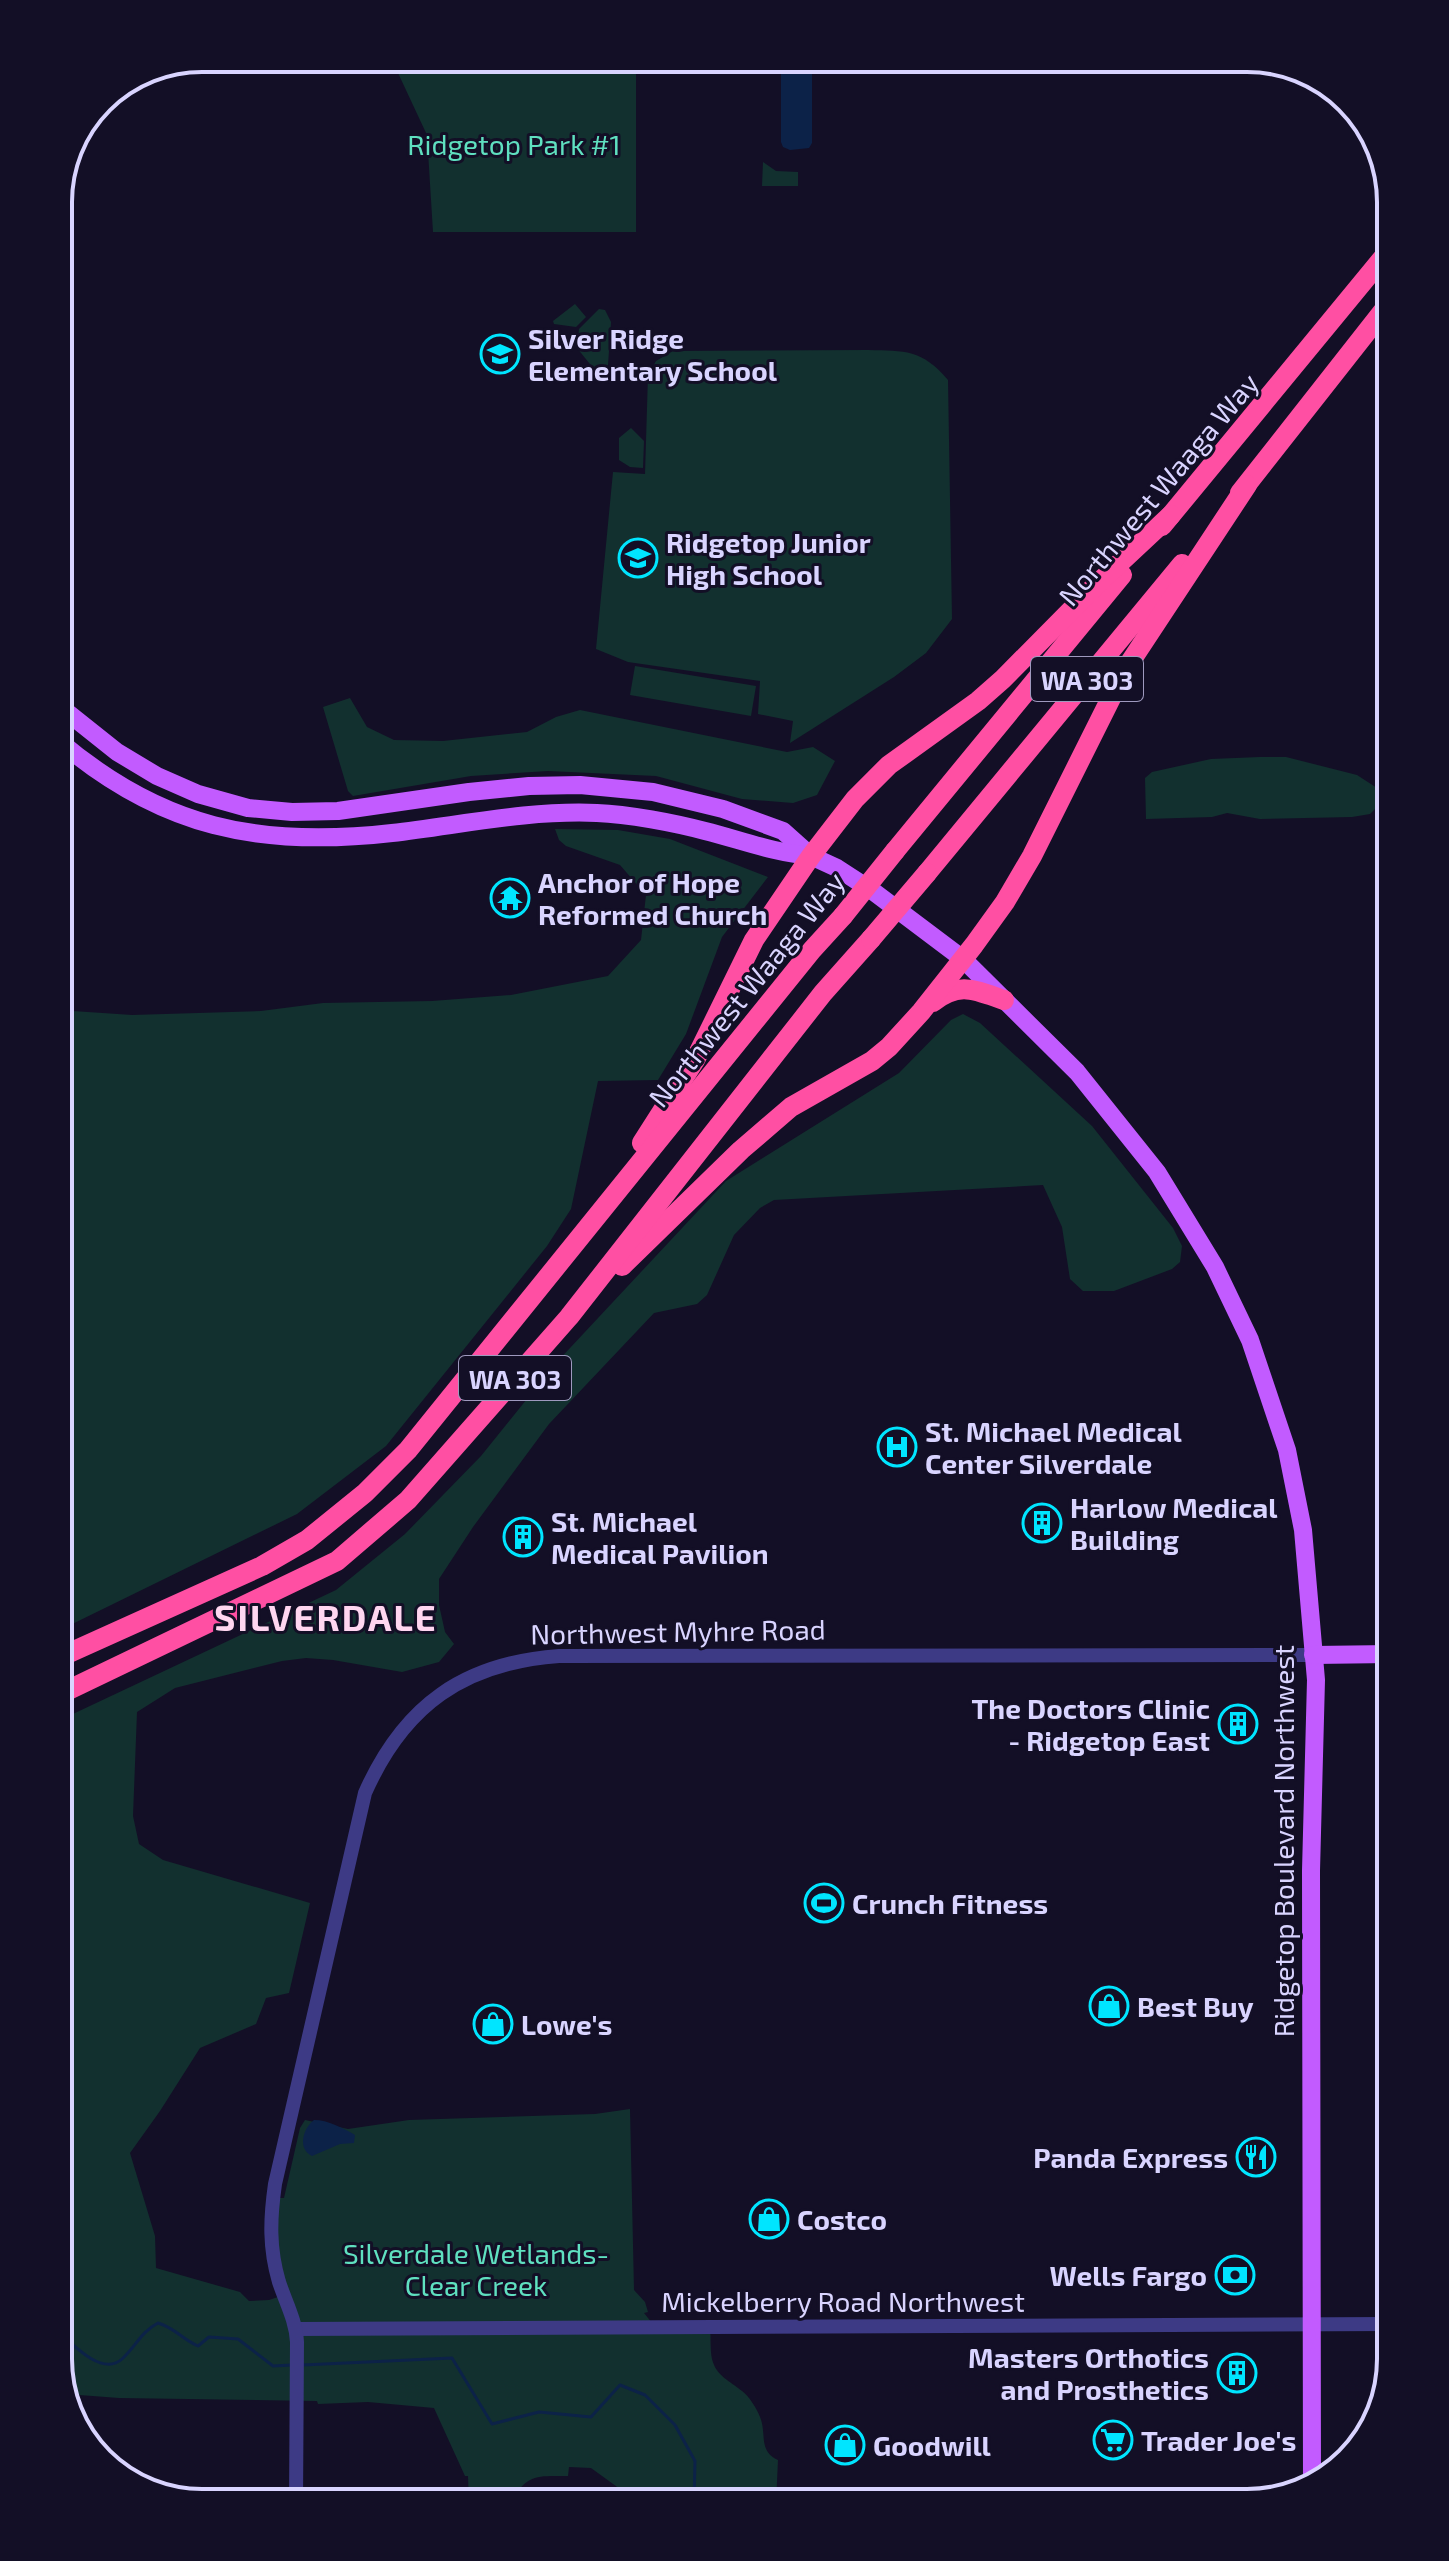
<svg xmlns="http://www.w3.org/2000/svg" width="1449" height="2561" font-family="'Exo 2',sans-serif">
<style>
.green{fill:#12302f}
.water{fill:#0c2248}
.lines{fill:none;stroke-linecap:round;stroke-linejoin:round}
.stream{stroke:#0c2248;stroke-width:3}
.minor{stroke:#3d3a85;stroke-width:14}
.major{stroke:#c25bff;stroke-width:18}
.highway{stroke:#ff4fa3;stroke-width:20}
.highway-bridge{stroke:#ff4fa3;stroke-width:20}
.labels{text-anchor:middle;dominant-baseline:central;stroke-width:6;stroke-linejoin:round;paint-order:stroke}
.shield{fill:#130f26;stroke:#9e99be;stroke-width:2}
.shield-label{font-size:26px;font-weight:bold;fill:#d9d4ff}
.park-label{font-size:28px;fill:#5fe0c0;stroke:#130f26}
.poi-label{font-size:28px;font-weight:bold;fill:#d9d4ff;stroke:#130f26;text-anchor:start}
.street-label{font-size:28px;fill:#d9d4ff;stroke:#130f26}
.district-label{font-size:36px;font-weight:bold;letter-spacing:2px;fill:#ffd6f0;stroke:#130f26}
.rim{fill:none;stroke:#d9d4ff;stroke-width:4}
</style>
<rect width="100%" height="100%" fill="#130f26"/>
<g class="green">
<path d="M391,58h245v174h-203l-6,-97z"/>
<path d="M763,162l13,9 22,1v14h-36z"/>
<path d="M575,304l11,13 -10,10 -22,-3 -1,-3z"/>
<path d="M599,309l6,1 6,12 -3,43 -10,9 -21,-26 2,-19z"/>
<path d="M868,350c37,1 54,-1 80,30l4,239 -26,34 -32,24 -104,66 3,-22 -35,-7 2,-33 -132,-19 -32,-13 17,-177 32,2 3,-99 8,-14 17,-10z"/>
<path d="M631,428l13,13 -1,27 -13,-1 -11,-7v-22z"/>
<path d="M635,666l121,20 -5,30 -121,-21z"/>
<path d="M350,698l17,29 27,13 49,1 84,-9 29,-15 24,-7 207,42 26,-5 22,14 -18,34 -24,8 -51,-4 -86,-23 -108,-5 -77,5 -118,20 -5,-5 -25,-84z"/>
<path d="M1260,757h26l71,18 20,13 4,8 -2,9 -9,9 -18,3 -92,2 -33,-6 -15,4 -66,2 -1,-41 7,-6 59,-13z"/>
<path d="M555,829l63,1 52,9 98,38 -46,60 -36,97 -28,46 -60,1 -27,128 -24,37 -161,200 -89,68 -239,117v-621l74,5 129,-4 62,-8 109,-2 79,-6 97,-19 33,-36 5,-45 -26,-30 -54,-19 -7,-6z"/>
<path d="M963,1014l17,9 112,103 81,102 9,18 -2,16 -8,7 -58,22h-31l-13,-12 -8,-52 -19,-42 -269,15 -14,8 -26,27 -27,60 -10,9 -43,9 -105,111 -76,103 -34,52v26l6,27 9,12 -15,18 -37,10 -69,-12 -27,-2 -24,3 -107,27 -38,24 -4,104 6,28 24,16 147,43 -21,90 -23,5 -10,26 -56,24 -40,63 -30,42 25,83 1,32 84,24 9,9 20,-1 15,-5 -11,-97h11l16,-70 5,-8 43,9 61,-9 186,-6 35,-5 4,181 11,12 3,10 -4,1 12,15 54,-1c1,10 0,23 2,32 4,17 18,22 30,32 7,5 15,18 18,26 7,17 -2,34 18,43l-2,43h-153l-3,-14 -29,-21 -22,-1 -1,9c-30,0 -42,-3 -57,27h-42l-1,-27h-3l-31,-68 -66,-6 -50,2 -1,-3 -198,-3 -53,-4 -8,-36v-637l278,-131 69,-56 76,-78 75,-93 170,-182 173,-108 52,-53z"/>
</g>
<g class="water">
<path d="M781,58h31v85l-3,5 -19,2 -7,-3 -2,-5z"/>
<path d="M314,2120c14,0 29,8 41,15l-1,8 -14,1 -28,12c-15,-7 -9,-28 2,-36z"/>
</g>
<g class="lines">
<g class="stream">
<path d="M58,2331c14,13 44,46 64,28 14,-13 19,-27 36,-36 17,5 24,16 40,23l11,-9 29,2 35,27 19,-1"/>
<path d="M303,2365l149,-7 40,66 47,-12 52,5 29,-32 25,10 30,30 20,36 -1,42"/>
</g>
<g class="minor">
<path d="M296,2329l1095,-5"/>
<path d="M296,2503l1,-161c-1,-21 -11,-39 -18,-60 -10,-34 -9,-63 -4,-98l90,-391c39,-88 99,-130 194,-137l754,-1"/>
</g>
<g class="major">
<path d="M58,705l59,47 40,24 41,18 50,14 44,4 46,-1 131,-19 60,-6 51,-1 73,7 70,17 60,22 28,25 26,12 37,24 89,67 114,113 80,100 58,95 35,73 37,110 16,80 13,150 -5,191 1,616"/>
<path d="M58,740c103,88 201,108 334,93 69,-8 136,-23 205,-20 31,1 78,10 108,18 36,9 69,22 106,25"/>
<path d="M1313,1655l78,-1"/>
</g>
<g class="highway">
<path d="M1240,493l151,-192"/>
<path d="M1162,526l229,-278"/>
<path d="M895,851l227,-276"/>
<path d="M927,873l255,-309"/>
<path d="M933,1002c26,-21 42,-12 71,-2"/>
<path d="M642,1143l53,-83 59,-120 57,-84 44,-57 34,-34 89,-64 25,-22 92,-93 76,-71"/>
<path d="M622,1266l119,-116 50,-43 81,-46 17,-14 32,-35 53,-67 31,-43 27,-46 93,-186 122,-185"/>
<path d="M58,1658l204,-92 45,-26 58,-47 43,-43 404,-500 31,-34"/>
<path d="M58,1695l279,-134 71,-61 161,-183 254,-324 48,-54"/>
</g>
<g class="highway-bridge">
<path d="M843,916l52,-65"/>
<path d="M871,939l56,-66"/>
</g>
</g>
<defs>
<g id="school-ring" transform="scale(2)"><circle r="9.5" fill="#130f26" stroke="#00e5ff" stroke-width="1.5"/><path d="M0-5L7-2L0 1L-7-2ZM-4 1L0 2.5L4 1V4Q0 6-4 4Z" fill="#00e5ff"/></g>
<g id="temple-ring" transform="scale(2)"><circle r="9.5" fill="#130f26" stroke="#00e5ff" stroke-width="1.5"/><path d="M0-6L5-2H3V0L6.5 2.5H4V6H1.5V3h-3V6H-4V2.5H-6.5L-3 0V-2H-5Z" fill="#00e5ff"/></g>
<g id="hospital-ring" transform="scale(2)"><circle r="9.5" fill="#130f26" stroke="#00e5ff" stroke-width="1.5"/><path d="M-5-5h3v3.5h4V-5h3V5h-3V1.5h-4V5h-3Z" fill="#00e5ff"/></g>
<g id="building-ring" transform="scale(2)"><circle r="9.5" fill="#130f26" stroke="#00e5ff" stroke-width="1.5"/><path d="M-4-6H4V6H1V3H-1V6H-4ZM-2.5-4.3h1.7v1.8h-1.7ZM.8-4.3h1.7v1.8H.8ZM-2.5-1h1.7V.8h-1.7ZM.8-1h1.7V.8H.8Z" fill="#00e5ff"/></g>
<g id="stadium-ring" transform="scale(2)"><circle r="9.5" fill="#130f26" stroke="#00e5ff" stroke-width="1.5"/><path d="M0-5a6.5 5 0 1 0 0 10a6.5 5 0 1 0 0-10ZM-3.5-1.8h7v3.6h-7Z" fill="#00e5ff"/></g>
<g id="shop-ring" transform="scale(2)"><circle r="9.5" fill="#130f26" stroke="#00e5ff" stroke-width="1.5"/><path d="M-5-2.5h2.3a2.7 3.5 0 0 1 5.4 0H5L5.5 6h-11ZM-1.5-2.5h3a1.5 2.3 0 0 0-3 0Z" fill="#00e5ff"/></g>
<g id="restaurant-ring" transform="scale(2)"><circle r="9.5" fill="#130f26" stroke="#00e5ff" stroke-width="1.5"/><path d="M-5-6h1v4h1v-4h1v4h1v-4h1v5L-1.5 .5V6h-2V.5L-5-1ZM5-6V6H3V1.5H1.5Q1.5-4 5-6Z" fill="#00e5ff"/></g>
<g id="bank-ring" transform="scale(2)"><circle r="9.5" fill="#130f26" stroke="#00e5ff" stroke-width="1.5"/><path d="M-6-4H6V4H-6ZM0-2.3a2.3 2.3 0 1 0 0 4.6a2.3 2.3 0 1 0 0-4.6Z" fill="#00e5ff"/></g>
<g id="supermarket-ring" transform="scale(2)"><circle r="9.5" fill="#130f26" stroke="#00e5ff" stroke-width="1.5"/><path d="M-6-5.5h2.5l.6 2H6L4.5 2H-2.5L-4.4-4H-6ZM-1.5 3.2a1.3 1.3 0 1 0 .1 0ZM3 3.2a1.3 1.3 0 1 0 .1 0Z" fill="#00e5ff"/></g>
</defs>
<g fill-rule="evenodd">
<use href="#school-ring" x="500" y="354"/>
<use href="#school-ring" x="638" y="558"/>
<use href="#temple-ring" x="510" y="898"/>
<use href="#hospital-ring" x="897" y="1447"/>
<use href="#building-ring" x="1042" y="1523"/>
<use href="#building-ring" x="523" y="1537"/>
<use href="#building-ring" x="1238" y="1724"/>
<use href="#stadium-ring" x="824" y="1903"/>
<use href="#shop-ring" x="1109" y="2006"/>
<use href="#shop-ring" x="493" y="2024"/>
<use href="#restaurant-ring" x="1256" y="2157"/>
<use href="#shop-ring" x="769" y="2219"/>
<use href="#bank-ring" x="1235" y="2275"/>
<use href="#building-ring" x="1237" y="2373"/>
<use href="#supermarket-ring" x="1113" y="2440"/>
<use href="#shop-ring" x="845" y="2445"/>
</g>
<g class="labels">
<g class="shield">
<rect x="1031" y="657" width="112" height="44" rx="6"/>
<rect x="459" y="1356" width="112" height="44" rx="6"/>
</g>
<g class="shield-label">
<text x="1087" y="679">WA 303</text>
<text x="515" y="1378">WA 303</text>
</g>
<g class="park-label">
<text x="514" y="144">Ridgetop Park #1</text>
<text x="476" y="2253">Silverdale Wetlands-<tspan x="476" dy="32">Clear Creek</tspan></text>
</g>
<g class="poi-label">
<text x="528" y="338">Silver Ridge<tspan x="528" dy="32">Elementary School</tspan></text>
<text x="666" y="542">Ridgetop Junior<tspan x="666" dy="32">High School</tspan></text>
<text x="538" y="882">Anchor of Hope<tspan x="538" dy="32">Reformed Church</tspan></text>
<text x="925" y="1431">St. Michael Medical<tspan x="925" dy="32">Center Silverdale</tspan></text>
<text x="1070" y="1507">Harlow Medical<tspan x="1070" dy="32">Building</tspan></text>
<text x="551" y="1521">St. Michael<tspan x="551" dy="32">Medical Pavilion</tspan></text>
<text x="1210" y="1708" text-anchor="end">The Doctors Clinic<tspan x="1210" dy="32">- Ridgetop East</tspan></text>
<text x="852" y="1903">Crunch Fitness</text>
<text x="1137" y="2006">Best Buy</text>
<text x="521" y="2024">Lowe's</text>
<text x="1228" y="2157" text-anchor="end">Panda Express</text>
<text x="797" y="2219">Costco</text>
<text x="1207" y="2275" text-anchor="end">Wells Fargo</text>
<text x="1209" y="2357" text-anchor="end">Masters Orthotics<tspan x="1209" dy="32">and Prosthetics</tspan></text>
<text x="1141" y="2440">Trader Joe's</text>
<text x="873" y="2445">Goodwill</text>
</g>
<g class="street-label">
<text transform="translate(1158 489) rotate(-50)">Northwest Waaga Way</text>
<text transform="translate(746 989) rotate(-51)">Northwest Waaga Way</text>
<text transform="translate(678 1631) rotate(-1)">Northwest Myhre Road</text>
<text transform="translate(1283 1841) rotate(-90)">Ridgetop Boulevard Northwest</text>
<text x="843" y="2301">Mickelberry Road Northwest</text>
</g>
<g class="district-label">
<text x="326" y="1616">SILVERDALE</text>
</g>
</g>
<path d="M0 0H1449V2561H0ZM202 72H1247A130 130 0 0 1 1377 202V2359A130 130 0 0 1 1247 2489H202A130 130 0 0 1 72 2359V202A130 130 0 0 1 202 72Z" fill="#130f26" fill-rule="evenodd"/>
<path class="rim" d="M202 72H1247A130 130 0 0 1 1377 202V2359A130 130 0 0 1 1247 2489H202A130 130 0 0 1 72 2359V202A130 130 0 0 1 202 72Z"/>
</svg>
